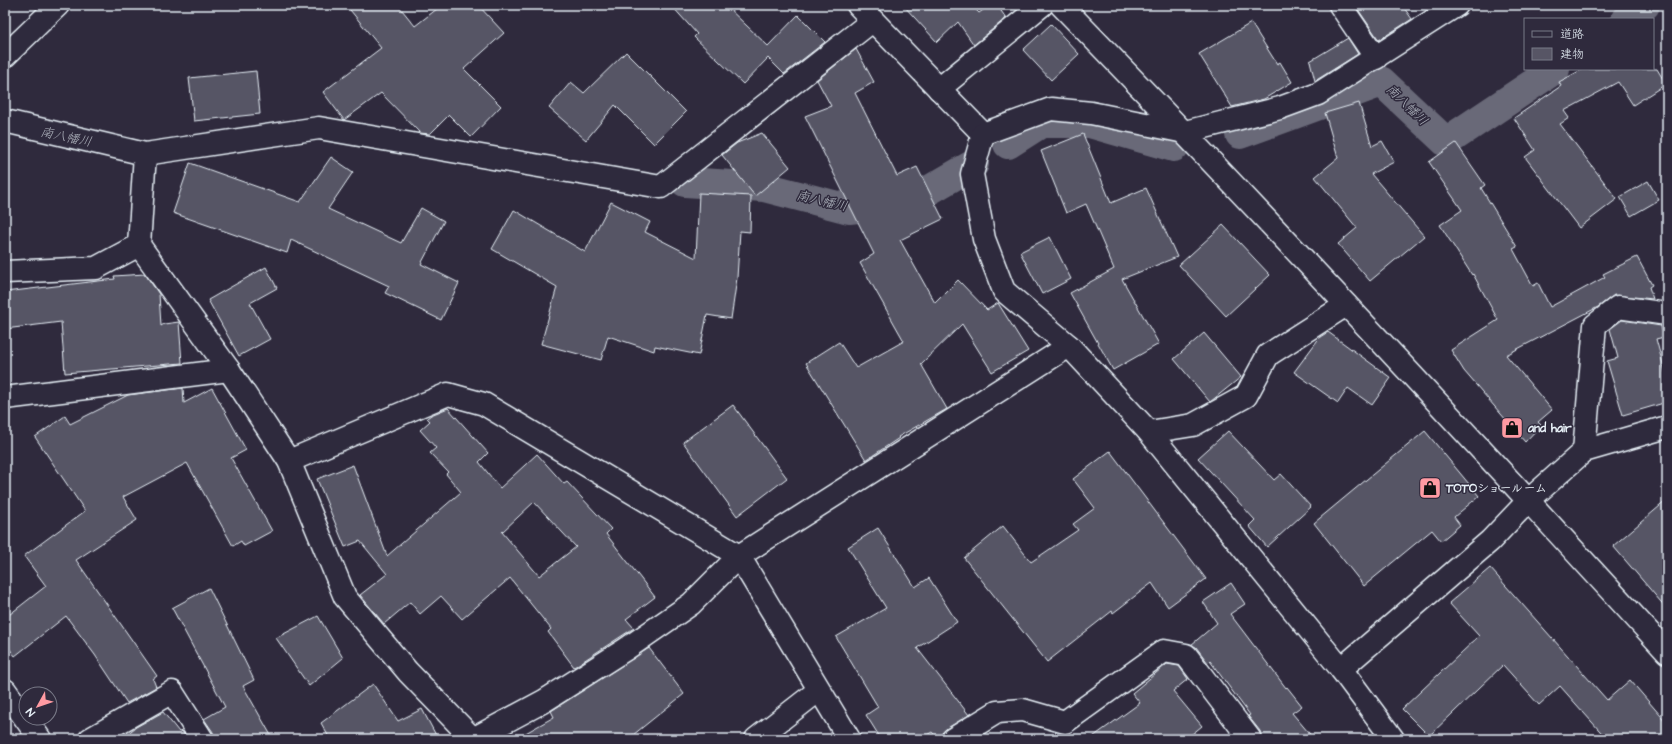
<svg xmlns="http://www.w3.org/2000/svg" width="1672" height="744" font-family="'Architects Daughter','Klee One',sans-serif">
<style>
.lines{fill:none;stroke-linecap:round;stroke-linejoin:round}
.canal{stroke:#696978;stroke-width:30}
.building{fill:#575565;stroke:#e8f1f8;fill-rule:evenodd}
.minor-casing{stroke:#e8f1f8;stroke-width:25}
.minor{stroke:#2f2a3d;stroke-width:22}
.labels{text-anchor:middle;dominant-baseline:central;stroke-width:3;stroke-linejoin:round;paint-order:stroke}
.poi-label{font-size:12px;font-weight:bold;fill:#e8f1f8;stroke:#2f2a3d;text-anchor:start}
.water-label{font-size:13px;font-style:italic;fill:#afb4be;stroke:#2f2a3d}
</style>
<rect width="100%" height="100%" fill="#2f2a3d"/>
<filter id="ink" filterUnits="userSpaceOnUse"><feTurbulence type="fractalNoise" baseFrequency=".025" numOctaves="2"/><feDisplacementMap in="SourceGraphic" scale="8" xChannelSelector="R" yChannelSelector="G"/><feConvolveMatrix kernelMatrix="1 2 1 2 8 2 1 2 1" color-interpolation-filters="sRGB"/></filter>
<g filter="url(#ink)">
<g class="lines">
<g class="canal">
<path d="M1626,19l19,-14"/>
<path d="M1240,134l142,-52 64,60 109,-73"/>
<path d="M1008,144l33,-21h49l84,24"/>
<path d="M685,182l79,5 85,22 27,-3 50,-14 48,-28"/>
</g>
</g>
<g class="building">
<path d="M346,5h52l17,21 27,-21h36l26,28 -40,36 37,37 -30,31 -22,-22 -19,19 -10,-1 -39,-40 -37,27 -21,-28 58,-44z"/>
<path d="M671,5h54l43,41 30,-31 27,27 -41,32 -16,-16 -25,26 -49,-47 3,-3z"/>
<path d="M903,5h74l-3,3 5,5 11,-8h7l9,13 -32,27 -16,-23 -21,20z"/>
<path d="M1355,5h47l10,14 -33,21z"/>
<path d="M1251,23l26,41 3,-2 12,20 -28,17 -32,8 -33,-53z"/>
<path d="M1051,24l28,30 -28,26 -28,-30z"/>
<path d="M1348,38l10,16 -43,27 -5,-20z"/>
<path d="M856,49l18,33 -19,11 42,83 20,-9 26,52 -43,21 35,63 23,-23 29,30 11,-7 30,48 -36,21 -30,-48 -41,40 26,45 -49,28 1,1 -33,22 -60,-97 33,-21 17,26 48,-27 -44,-78 14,-9 -69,-138 26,-10 -14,-26z"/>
<path d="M626,52l60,60 -32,32 -39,-39 -29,35 -37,-32 22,-26 13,11z"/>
<path d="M1583,69h74l9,15 -33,21 -15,-23 -54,29 5,7 -9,6 57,75 -38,29 -54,-71 10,-7 -21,-32 47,-32 -2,-4z"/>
<path d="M256,71l4,43 -66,7 -5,-43z"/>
<path d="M1359,103l13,43 10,-5 12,21 -23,12 53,62 -54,45 -32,-37 19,-16 -42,-51 23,-19 -13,-45z"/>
<path d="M762,133l28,34 -35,29 -33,-41 15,-12z"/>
<path d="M1083,134l28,69 35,-15 31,69 -55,22 37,65 -46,26 -43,-77 44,-24 -28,-65 -20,9 -25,-62z"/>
<path d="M1456,143l29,42 -4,3 36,59 -4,2 20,37 5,-3 12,24 55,-30 -2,-3 34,-17 15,28 -3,2 4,12 -39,-4 -16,12 -92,48 46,55 -14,12 3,3 -16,17 -61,-71 -13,-21 47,-30 -25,-46 -1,1 -32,-50 22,-15 -33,-48z"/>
<path d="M331,157l22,15 -25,37 73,34 20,-35 23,13 -23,43 38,19 -18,37 -56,-27 4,-7 -98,-46 -4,13 -114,-40 17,-50 110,39z"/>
<path d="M1648,181l11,19 -28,16 -11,-19z"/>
<path d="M699,193l52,3 -1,36 -10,-1 -3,47 -6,41 -24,-4 -8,40 -44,-9 -1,5 -46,-15 -7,24 -60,-16 16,-57 -65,-38 22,-39 71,42 26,-50 39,20 -5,10 51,26z"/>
<path d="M1223,225l47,50 -44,41 -47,-51z"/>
<path d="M1050,237l21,42 -29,15 -22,-42z"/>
<path d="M266,267l11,21 -27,15 20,36 -31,17 -31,-56z"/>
<path d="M145,274l14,20 2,32 3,-2 15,-2 3,41 -117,10 -4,-51 -56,7v-37l110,-13 -1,-3z"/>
<path d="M1622,320l39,6 3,11 -8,2 11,40v23l-44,13 -16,-54 11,-3 -8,-29z"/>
<path d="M1328,332l63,46 -19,27 -24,-17 -10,15 -44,-31 26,-35z"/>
<path d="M1204,333l37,44 -31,25 -36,-43z"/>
<path d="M183,388l1,15 28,-15 34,62 -15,8 41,73 -28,15 -3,-5 -8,5 -46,-83 -64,34 14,23 -61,40 81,116 -4,3 3,8 -29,16 -32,-48 -29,-39 -51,40 -10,-13v-25l41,-32 -22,-30 61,-45 -50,-74 30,-21 5,8 58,-29z"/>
<path d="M733,405l54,73 -50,38 -54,-74z"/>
<path d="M448,408l40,45 -9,9 21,26 37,-34 27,30 3,-2 44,47 -5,5 49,63 -29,22 8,9 -60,39 -26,-35 3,-3 -41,-51 -48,41 -21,-23 -21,18 -10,-12 -26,22 -24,-29 27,-21 -27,-33 -15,6 -28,-68 36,-14 34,91 74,-64 -15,-18 2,-2 -18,-19 6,-5 -16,-18 10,-9 -3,-3 4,-3zM534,502l42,45 -37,29 -37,-44z"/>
<path d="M1228,431l46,49 7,-6 30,33 -44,40 -18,-21 6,-6 -57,-62z"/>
<path d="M1425,431l54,65 -25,21 6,8 -19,16 -9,-11 -68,56 -50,-63z"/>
<path d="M1110,451l96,128 -38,28 -16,-24 -39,30 -1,-2 -65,51 -83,-104 39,-32 28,36 47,-32 -5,-6 22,-16 -22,-29z"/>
<path d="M1667,500v109l-54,-63z"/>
<path d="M878,528l37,59 14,-9 28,44 -40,26 52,67 -23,14 -4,4 -1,6h-3l-6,-7 -12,7h-39l-15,-24 12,-8 -42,-70 50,-29 -38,-61z"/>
<path d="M1490,568l117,132 23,-20 37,43v16h-60l-47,-53 -21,19 -36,-40 -74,71 -27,-27 77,-73 -30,-33z"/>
<path d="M1231,583l14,21 -15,10 56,74 1,-1 15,19 -10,7 22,26h-52l-2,-8 -12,-15 2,-1 -40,-54 -2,2 -12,-16 -5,-2 26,-22 -14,-21z"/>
<path d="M209,588l45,92 -11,6 30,53h-59l-1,-7 -9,-13 21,-12 -53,-99z"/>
<path d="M318,616l25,42 -34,28 -33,-48z"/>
<path d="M649,648l35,46 -56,45h-113l39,-22 -3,-6z"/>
<path d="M1167,664l12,2 9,13 -15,12 29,35 -16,13h-96l50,-36 -8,-10z"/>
<path d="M373,684l25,37 24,-12 16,30h-108l-9,-16z"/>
<path d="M163,712l16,20 3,-1 5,8h-66l15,-12z"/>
</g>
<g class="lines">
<g class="minor-casing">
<g id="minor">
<path d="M858,5l125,129"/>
<path d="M1061,5c206,212 407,429 606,647"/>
<path d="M1340,5l36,53"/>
<path d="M5,56l53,-51"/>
<path d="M939,89l103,-84"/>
<path d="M5,121l140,33 174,-26 342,59 211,-166"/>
<path d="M983,134l-11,40 12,65 20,52 65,55 80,86 192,237 52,70"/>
<path d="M983,134l68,-25 40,4 94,19 95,-24 38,-14 139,-89"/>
<path d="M145,154l-6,91 90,125 60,91 56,136 63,75 65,67"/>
<path d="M5,272l91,-4 43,-23"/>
<path d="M5,398l224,-28"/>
<path d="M1149,432l44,-7 53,-29 22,-41 78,-50"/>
<path d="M1584,451l11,-126 23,-18 49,7"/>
<path d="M289,461l159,-67 36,10 255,152 -48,48 -65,45 -82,52 -71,38"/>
<path d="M1341,669l149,-128 39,-41 55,-49 83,-24"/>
<path d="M5,690l35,49"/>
<path d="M90,739l82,-47 30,47"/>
<path d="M756,739l63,-49"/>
<path d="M849,739l-110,-183 330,-210"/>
<path d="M953,739l44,-27 26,-2 42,12 99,-71 22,4 64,84"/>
</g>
</g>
<use href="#minor" class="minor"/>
</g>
</g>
<defs>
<g id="shop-square" transform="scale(1.15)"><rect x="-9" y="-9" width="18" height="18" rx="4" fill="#ff9aa2" stroke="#2f2a3d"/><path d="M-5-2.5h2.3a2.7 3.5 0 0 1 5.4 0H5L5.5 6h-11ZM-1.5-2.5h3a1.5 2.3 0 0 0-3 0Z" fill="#111"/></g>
</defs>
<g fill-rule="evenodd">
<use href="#shop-square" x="1512" y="428"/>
<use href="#shop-square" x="1430" y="488"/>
</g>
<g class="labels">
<g class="poi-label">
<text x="1528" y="428">and hair</text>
<text x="1446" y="488">TOTOショールーム</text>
</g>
<g class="water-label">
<text transform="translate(1407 105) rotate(44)">南八幡川</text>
<text transform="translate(66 137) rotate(12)">南八幡川</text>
<text transform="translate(822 201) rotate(13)">南八幡川</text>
</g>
</g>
<rect width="1672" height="744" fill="none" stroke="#2f2a3d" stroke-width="20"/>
<rect x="10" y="10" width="1652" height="724" fill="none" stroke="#e8f1f8" stroke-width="1.5" filter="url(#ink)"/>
<rect x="1524" y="18" width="130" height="52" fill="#2f2a3d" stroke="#797a88"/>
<rect x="1532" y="31" width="20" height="6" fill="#2f2a3d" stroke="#797a88"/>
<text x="1560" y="38" font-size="12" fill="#e8f1f8">道路</text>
<rect x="1532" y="48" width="20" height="12" fill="#575565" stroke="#797a88"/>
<text x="1560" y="58" font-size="12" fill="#e8f1f8">建物</text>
<g transform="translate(38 706) rotate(230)"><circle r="19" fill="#2f2a3d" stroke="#797a88"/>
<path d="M0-3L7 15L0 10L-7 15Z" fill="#ff9aa2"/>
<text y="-6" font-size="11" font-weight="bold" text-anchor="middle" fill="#e8f1f8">N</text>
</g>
</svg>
